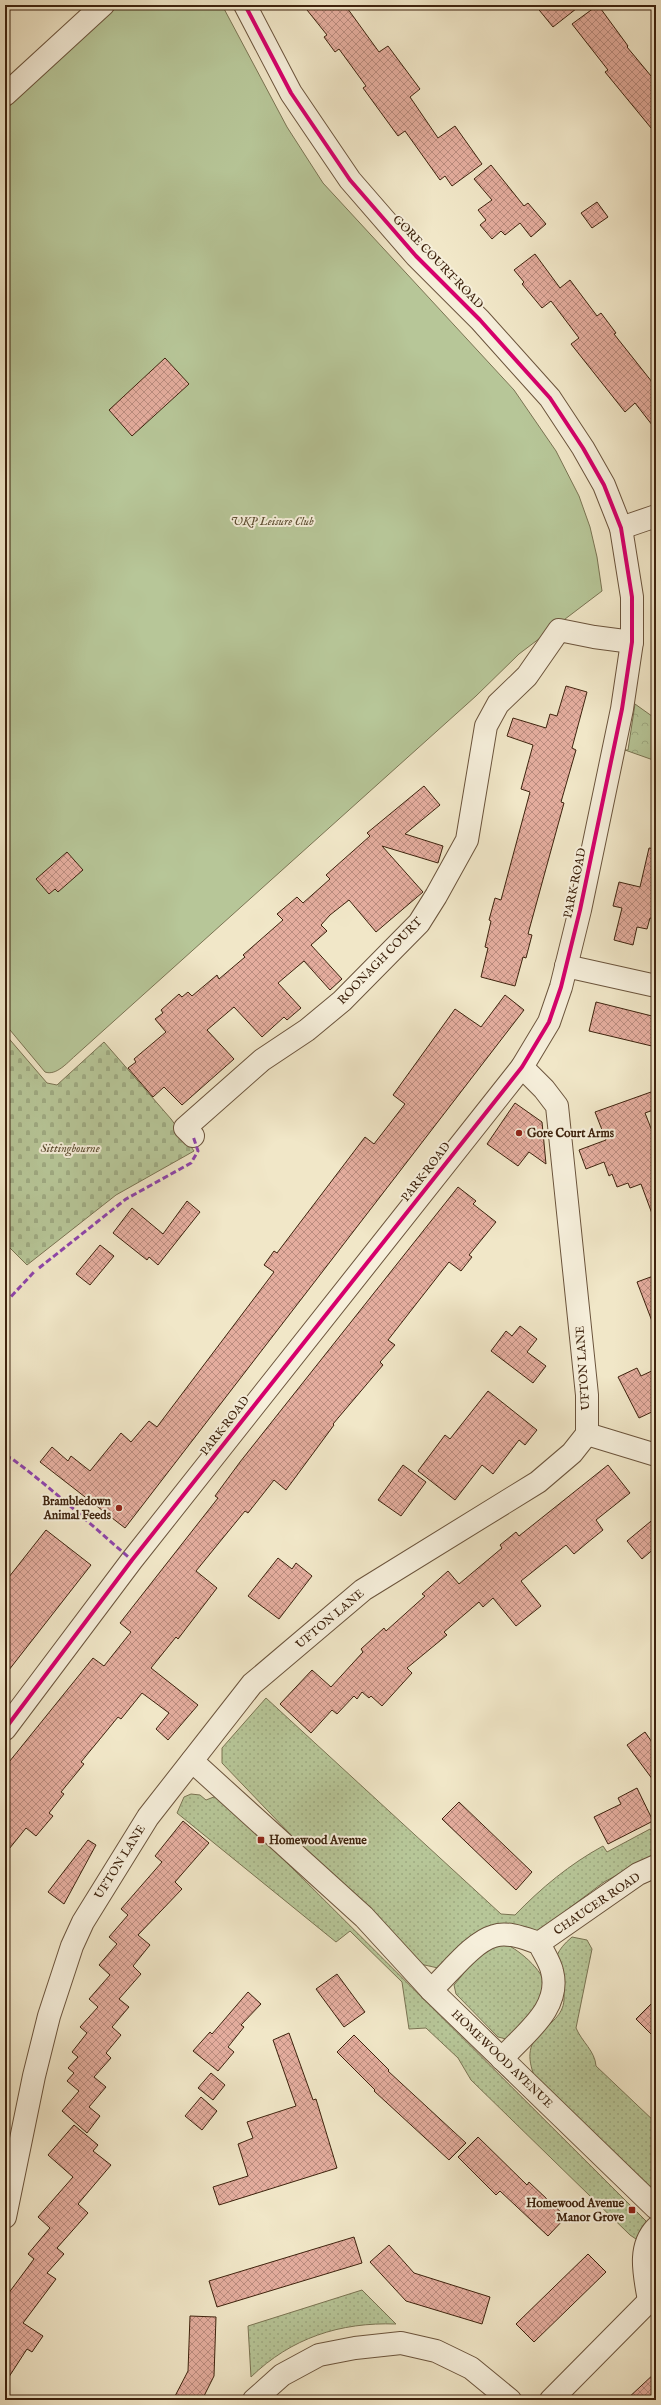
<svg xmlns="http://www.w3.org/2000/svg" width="661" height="2405" font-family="'IM FELL English',serif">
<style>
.grass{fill:url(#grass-dots);stroke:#7a7453}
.forest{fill:url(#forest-crowns);stroke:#7a7453}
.cemetery{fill:url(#cemetery-stones);stroke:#7a7453}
.park{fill:#b7c698;stroke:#7a7453}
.building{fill:url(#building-cross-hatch);stroke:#3e230e}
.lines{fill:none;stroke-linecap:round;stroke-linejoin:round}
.minor-casing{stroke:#6b543c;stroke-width:24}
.minor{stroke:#f6efdb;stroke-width:22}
.quiet{stroke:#8e44ad;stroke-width:3;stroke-dasharray:6 3;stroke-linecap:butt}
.cycleway-casing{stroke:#f6efdb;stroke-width:6}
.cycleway{stroke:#d6006c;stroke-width:4}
.poi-dot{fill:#8f2418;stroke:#f6efdb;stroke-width:1.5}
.labels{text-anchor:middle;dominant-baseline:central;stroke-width:4;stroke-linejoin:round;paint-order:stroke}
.street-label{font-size:12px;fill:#3e230e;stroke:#f6efdb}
.park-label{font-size:12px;font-style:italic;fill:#5c4c30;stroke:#f6efdb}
.poi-label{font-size:12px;font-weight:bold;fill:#3e230e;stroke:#f6efdb;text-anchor:start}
</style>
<defs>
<pattern id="grass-dots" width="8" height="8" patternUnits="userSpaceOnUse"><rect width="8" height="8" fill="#b7c698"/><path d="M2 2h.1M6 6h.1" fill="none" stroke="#9eaa82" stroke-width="1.8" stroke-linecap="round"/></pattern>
<pattern id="forest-crowns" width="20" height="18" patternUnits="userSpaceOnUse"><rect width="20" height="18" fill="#b7c698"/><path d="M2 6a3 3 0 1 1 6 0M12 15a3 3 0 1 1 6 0" fill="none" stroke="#9eaa82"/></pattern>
<pattern id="cemetery-stones" width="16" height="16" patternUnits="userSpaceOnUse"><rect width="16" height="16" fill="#b7c698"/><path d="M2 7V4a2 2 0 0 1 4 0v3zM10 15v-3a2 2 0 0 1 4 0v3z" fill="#9eaa82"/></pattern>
<pattern id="building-cross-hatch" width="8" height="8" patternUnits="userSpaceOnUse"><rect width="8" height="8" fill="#e4ad9e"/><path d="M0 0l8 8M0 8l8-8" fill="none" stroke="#ba8c7f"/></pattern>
</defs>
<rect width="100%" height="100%" fill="#f1e7c8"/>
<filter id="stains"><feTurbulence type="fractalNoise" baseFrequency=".005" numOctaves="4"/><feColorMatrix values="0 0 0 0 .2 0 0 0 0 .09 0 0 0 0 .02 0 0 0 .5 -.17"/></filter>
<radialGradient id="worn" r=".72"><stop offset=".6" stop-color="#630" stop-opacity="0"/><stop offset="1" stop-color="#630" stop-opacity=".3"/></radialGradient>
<g class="grass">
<path d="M266,1698l235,216 14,1c26,-27 55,-51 88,-69l4,6 43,-23 6,9v16l-52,28 -36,27 -24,22 -28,4 -78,33 -18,-4 -106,-105 -92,-96v-15z"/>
<path d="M191,1794l9,1 6,5 13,-5 427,426 3,8 -6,9 -7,1 -6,-4 -159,-155 -13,-22 -32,-30 -17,1 -7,-47 -52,-51 -14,11 -159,-129 7,-16z"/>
<path d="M572,1937l15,3 5,9 -16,79c6,14 19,23 20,38l60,57v76l-120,-119c-23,-51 26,-49 28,-80 2,-27 -24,-36 8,-63z"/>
<path d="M504,1943c17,8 43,30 43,50l-37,47 -12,-3 -42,-43 -2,-9c14,-16 27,-38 50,-42z"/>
<path d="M362,2290l34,34c-56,-2 -105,14 -145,53l-3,-51z"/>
</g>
<path class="forest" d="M635,704l21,15v42l-31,-11h3z"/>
<path class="cemetery" d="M5,1034l42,49 10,2 47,-43 67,77 23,32 -78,44 -89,70 -22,-22z"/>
<path class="park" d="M119,5h103l65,122 36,56 191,207 42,61 23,45 11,31 7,30 5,34 -83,63 -43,42 -401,360c-8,7 -19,20 -30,16l-40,-48v-914z"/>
<g class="building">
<path d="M303,5h42l34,47 9,-6 32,43 -10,8 28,41 17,-12 27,38 -30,22 -7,-10 -5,4 -35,-49 -7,5 -35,-48 3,-2 -27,-37 -4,3 -11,-15 3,-2z"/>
<path d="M535,5h46l-28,22z"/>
<path d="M598,5l30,41 -1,1 29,35v52l-51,-62 3,-2 -36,-46z"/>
<path d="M491,165l33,41 4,-3 18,21 -15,13 -11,-14 -15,12 -4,-4 -9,8 -12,-14 6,-5 -8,-10 14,-10 -18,-21z"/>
<path d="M597,202l11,15 -16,11 -11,-15z"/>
<path d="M535,254l25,34 10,-8 27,36 4,-3 15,20 -2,1 42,53v43l-21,-27 -10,9 -54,-68 8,-6 -28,-37 -9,7 -20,-24 2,-2 -10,-12z"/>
<path d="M165,358l24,26 -57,52 -23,-26z"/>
<path d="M566,686l21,6 -15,56 4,2 -15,52 3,1 -36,131 4,1 -6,23 -3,-1 -8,29 -34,-9 7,-29 -3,-1 6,-26 -2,-1 6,-22 6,2 29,-108 -9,-3 12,-44 -26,-9 6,-18 33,10 4,-14 7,2z"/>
<path d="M424,786l16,19 -35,29 38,12 -5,17 -56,-17 41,46 -47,40 -27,-32 -19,15 -9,10 6,6 -16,14 31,34 -12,11 -26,-29 -26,22 23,25 -14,12 -3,-3 -22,20 -28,-30 -27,23 27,29 -52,46 -18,-18 -11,10 -25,-29 8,-6 -2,-3 32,-27 -11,-13 8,-6 -2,-3 18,-16 3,3 6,-5 4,4 25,-21 2,4 26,-22 -2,-2 40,-35 -6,-6 20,-17 6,6 27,-24 -4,-4 44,-39 -3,-3z"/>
<path d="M649,848l7,1v71l-6,-2 -3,11 -10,-2 -4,18 -19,-5 8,-32 -9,-2 6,-24 21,5z"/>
<path d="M67,852l16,18 -25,22 -3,-3 -6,5 -13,-15z"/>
<path d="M505,995l19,15 -399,518 -85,-66 12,-15 16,14 3,-5 19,15 31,-38 10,9 18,-21 8,6 117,-155 -10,-7 10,-14 3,2 88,-116 9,7 31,-40 -12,-9 62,-86 26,18z"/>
<path d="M596,1002l60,15v30l-67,-16z"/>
<path d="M651,1092l5,17 -11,4 11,28v77l-2,1 -13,-35 -11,4 -2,-5 -11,4 -5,-13 -3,2 -5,-14 -18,7 -7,-19 27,-10 -11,-28z"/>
<path d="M515,1103l27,19 4,42 -17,-12 -11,14 -31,-22z"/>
<path d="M458,1187l18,14 -3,3 23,18 -27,33 3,2 -11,14 -12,-9 -61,78 7,5 -15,17 3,3 -50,59 1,1 -48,65 -12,-10 -26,33 -3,-2 -49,60 21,17 -39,51 -2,-2 -25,31 47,37 -30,35 -12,-11 13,-16 -27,-20 -21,26 -3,-2 -37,45 3,2 -23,28 3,2 -15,19 4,3 -17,20 -10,-8 -21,26v-87l88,-109 11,8 27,-34 -11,-9 98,-125 -3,-2 25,-34z"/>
<path d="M187,1201l13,11 -42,53 -9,-8 -2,3 -34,-27 19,-25 31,26z"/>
<path d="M100,1245l14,11 -24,29 -14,-11z"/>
<path d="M656,1275v54h-1l-18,-47z"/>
<path d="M520,1326l17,13 -10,13 19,14 -13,17 -42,-32 15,-20 6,5z"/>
<path d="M637,1368l4,8 15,-7v41l-17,8 -21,-41z"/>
<path d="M488,1391l49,39 -12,15 -6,-5 -26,34 -11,-9 -27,35 -37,-29 27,-36 5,4z"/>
<path d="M403,1465l23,17 -25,34 -23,-16z"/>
<path d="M608,1465l22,28 -34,27 7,10 -16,13 -13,11 -8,-9 -45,36 20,25 -25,20 -23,-28 -10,9 -4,-5 -35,30 3,3 -40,33 5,5 -30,33 -11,-10 -2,2 -7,-6 -5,7 -3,-3 -17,18 -5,-4 -21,23 -31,-29 32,-34 19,17 32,-35 -2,-3 23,-21 2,3 39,-35 -3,-2 26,-23 11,13 43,-36 -2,-3 16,-13 3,4z"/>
<path d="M656,1517v30l-14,12 -15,-18z"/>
<path d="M46,1530l45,35 -86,110v-93z"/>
<path d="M278,1558l14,11 4,-6 16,13 -33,43 -31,-23z"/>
<path d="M645,1732l11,16v36l-29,-39z"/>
<path d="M637,1788l16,33 -45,23 -14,-27 27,-13 -3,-6z"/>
<path d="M459,1802l73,70 -16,18 -74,-71z"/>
<path d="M183,1821l26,22 -34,39 7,7 -44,46 12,10 -17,21 8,8 -22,25 10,8 -17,20 9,8 -15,18 5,5 -17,19 12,10 -17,20 11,9 -13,17 -25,-22 17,-20 -12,-10 7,-8 -6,-5 10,-11 -6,-5 15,-19 -7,-6 18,-20 -9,-8 21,-24 -11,-10 18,-21 -8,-7 19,-22 -7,-6 41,-47 -7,-6z"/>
<path d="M88,1840l8,5 -32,59 -16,-12z"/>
<path d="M337,1974l28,38 -21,15 -28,-38z"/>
<path d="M248,1992l13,12 -20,21 3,2 -16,20 6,5 -16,19 -25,-20 17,-19 2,2z"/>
<path d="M656,1999v40l-20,-20z"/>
<path d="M289,2033l24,67 3,-1 21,69 -118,37 -6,-18 35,-11 -10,-32 15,-6 -6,-16 49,-16 -23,-66z"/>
<path d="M354,2035l35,35 -1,1 78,72 -17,17 -75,-69 1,-1 -38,-38z"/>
<path d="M211,2073l14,12 -12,15 -15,-12z"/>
<path d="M201,2097l16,14 -15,19 -17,-14z"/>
<path d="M74,2125l24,20 -5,6 18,14 -33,39 10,9 -31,35 7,6 -17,19 9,6 -33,44 20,13 -11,16 -5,-3 -22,34v-85l29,-39 -6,-5 22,-26 -12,-11 35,-40 -25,-22z"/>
<path d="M478,2137l49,48 2,-3 37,35 -18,19 -48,-45 -4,4 -38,-38z"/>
<path d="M354,2237l8,26 -145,44 -8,-26z"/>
<path d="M389,2245l25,28 76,24 -8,27 -76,-23 -36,-39z"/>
<path d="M588,2254l18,18 -72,70 -18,-18z"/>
<path d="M190,2316l26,1 -2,59 -12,24h-29l15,-29z"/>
<path d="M656,2372v28h-30z"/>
</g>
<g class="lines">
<g class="minor-casing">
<g id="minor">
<path d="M5,95l98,-90"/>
<path d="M621,528l35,-12"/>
<path d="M566,966l90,20"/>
<path d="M193,1136l-8,-8 77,-68 45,-30 35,-29 77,-78 17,-27 31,-56 19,-114 12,-22 29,-28 32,-46 35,7 38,5"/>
<path d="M587,1434l69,21"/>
<path d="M5,1729l127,-169 390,-493 27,-45 12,-35 19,-77 42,-201 10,-67v-45l-11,-69 -17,-43 -21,-37 -33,-50 -70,-78 -64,-64 -66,-76 -59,-87 -46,-88"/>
<path d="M192,1761l172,156 67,73 225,218"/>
<path d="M539,1943l99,-69 18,-8"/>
<path d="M431,1990c17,-15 41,-48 63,-54 14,-5 32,3 45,7 4,9 11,19 13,28 10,38 -29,63 -50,88"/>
<path d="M5,2217l29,-141 15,-60 23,-70 11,-24 65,-105 104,-133 111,-94 175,-108 34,-29 15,-19v-39l-30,-289 -13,-17 -22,-22"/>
<path d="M656,2228c-19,20 -11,48 -7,73l7,3"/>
<path d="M254,2400l28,-25 37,-20 36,-7 46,-5 35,8 35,17 39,32"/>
<path d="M551,2400l98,-99"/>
</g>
</g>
<use href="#minor" class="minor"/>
<g class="quiet">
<path d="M39,1268l87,-69 65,-36 7,-12 -5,-15"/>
<path d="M5,1303l29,-31"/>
<path d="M5,1457l6,1c42,31 81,68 121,102"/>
</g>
<g class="cycleway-casing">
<path id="cycleway" d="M5,1729l127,-169 390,-493 27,-45 12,-35 19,-77 42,-201 10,-67v-45l-11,-69 -17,-43 -21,-37 -33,-50 -70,-78 -64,-64 -66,-76 -59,-87 -46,-88"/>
</g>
<use href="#cycleway" class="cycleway"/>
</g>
<g class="poi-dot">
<circle cx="519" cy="1133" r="4"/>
<circle cx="119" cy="1508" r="4"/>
<rect x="257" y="1836" width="8" height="8" rx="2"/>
<rect x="628" y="2206" width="8" height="8" rx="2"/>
</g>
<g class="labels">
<g class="street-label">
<text transform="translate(438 262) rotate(46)">GORE COURT ROAD</text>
<text transform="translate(575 883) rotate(-78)">PARK ROAD</text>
<text transform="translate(380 961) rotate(-46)">ROONAGH COURT</text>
<text transform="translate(426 1172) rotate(-52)">PARK ROAD</text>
<text transform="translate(583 1368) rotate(-94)">UFTON LANE</text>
<text transform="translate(225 1426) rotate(-52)">PARK ROAD</text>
<text transform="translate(330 1619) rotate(-40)">UFTON LANE</text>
<text transform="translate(120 1862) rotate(-58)">UFTON LANE</text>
<text transform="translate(597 1904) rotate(-34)">CHAUCER ROAD</text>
<text transform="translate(502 2059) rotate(44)">HOMEWOOD AVENUE</text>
</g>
<g class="park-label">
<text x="272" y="521">UKP Leisure Club</text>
<text x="70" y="1148">Sittingbourne</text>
</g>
<g class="poi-label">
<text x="527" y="1133">Gore Court Arms</text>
<text x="111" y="1501" text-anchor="end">Brambledown<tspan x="111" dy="14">Animal Feeds</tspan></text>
<text x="269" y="1840">Homewood Avenue</text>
<text x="624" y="2203" text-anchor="end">Homewood Avenue<tspan x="624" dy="14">Manor Grove</tspan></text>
</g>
</g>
<rect width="661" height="2405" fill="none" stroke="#f1e7c8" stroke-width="20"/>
<rect x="6" y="6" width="649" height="2393" fill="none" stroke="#3e230e" stroke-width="2"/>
<rect x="10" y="10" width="641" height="2385" fill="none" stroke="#3e230e"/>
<rect width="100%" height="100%" filter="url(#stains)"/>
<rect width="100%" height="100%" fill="url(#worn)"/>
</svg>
